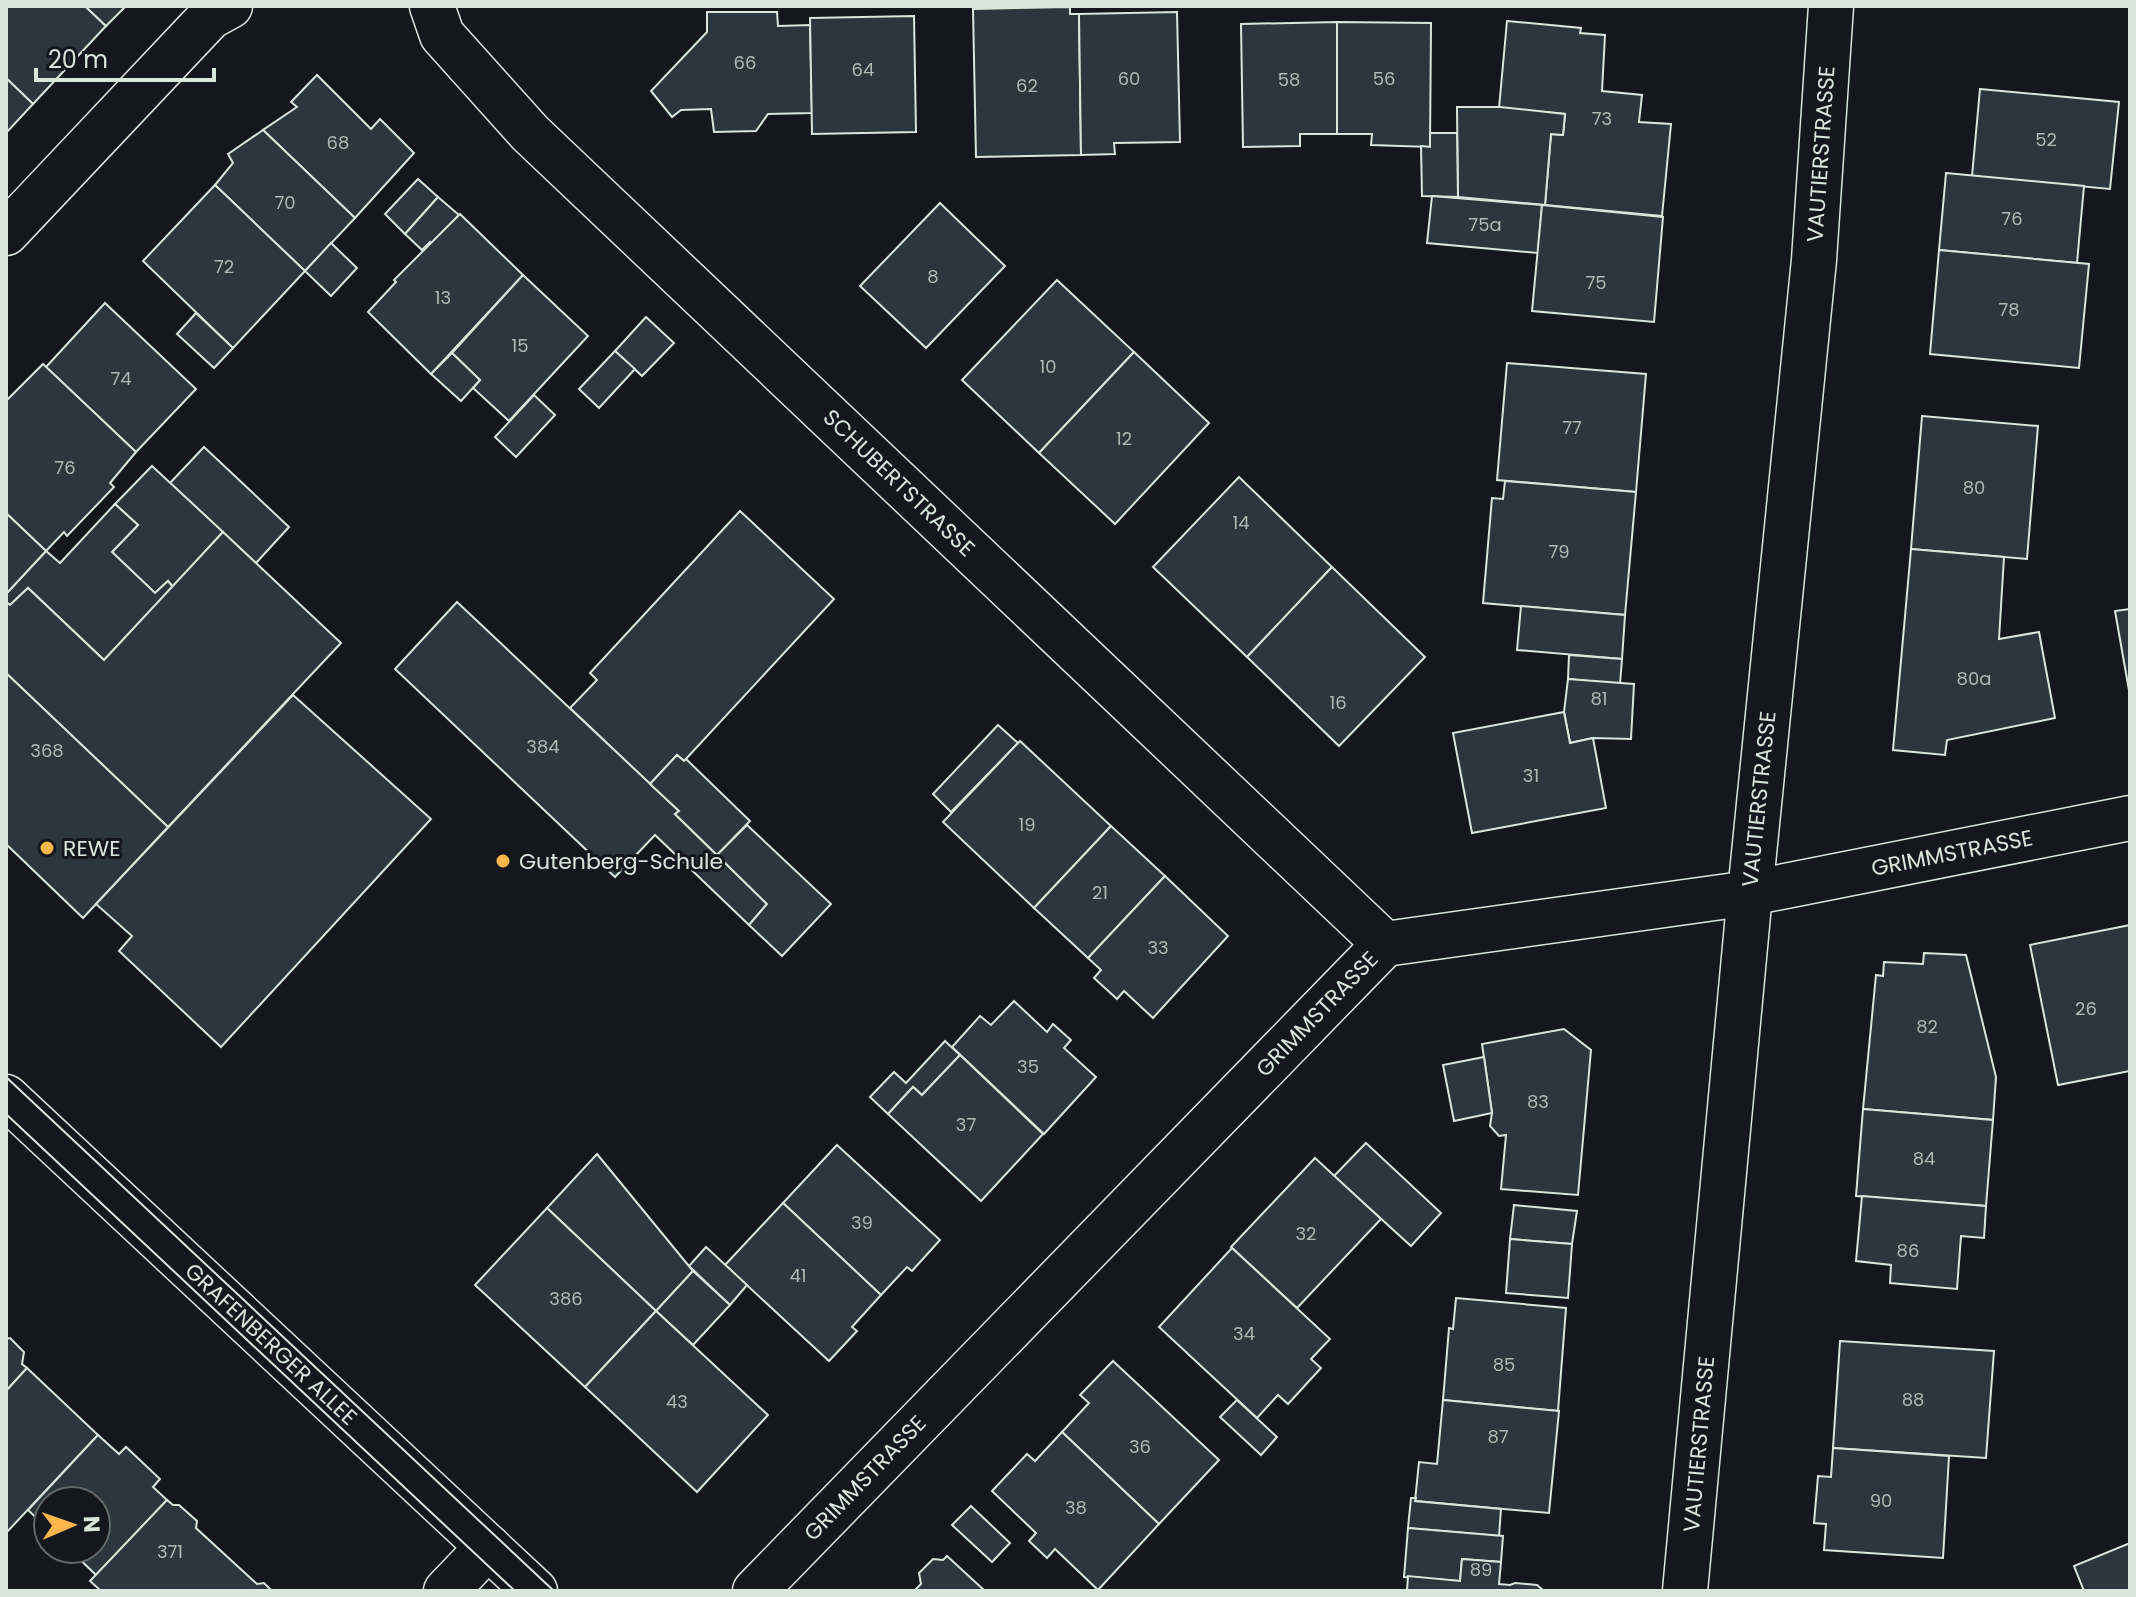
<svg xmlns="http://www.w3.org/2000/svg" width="2136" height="1597" font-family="Poppins,sans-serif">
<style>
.building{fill:#2c363c;stroke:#d8e6dc;stroke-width:2}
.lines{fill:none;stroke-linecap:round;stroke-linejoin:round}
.street-casing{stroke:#d8e6dc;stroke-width:47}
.secondary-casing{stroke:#d8e6dc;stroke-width:47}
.primary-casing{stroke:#d8e6dc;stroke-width:47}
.street{stroke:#14181c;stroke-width:44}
.secondary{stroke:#14181c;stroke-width:44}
.primary{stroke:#14181c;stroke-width:44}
.tram{stroke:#d8e6dc;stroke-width:2}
.poi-dot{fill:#ffb74d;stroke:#14181c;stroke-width:3}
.labels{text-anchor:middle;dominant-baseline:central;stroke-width:6;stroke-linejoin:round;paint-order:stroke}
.number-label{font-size:18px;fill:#adbab4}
.street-label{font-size:22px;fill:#d8e6dc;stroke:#14181c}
.poi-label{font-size:22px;fill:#d8e6dc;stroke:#14181c;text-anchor:start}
</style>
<rect width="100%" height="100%" fill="#14181c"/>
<g class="building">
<path d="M6,6h79l21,20 -73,78 -27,-26z"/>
<path d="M85,6h41l-20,20z"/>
<path d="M1070,7v7h9l2,141 -105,2 -3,-148z"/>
<path d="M707,12h70l1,14 32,-1 2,88 -44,1 -12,17 -42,1 -3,-23 -30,1 -9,7 -21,-26 56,-59z"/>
<path d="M1177,12l3,130 -66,1 1,11 -34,1 -2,-141z"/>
<path d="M914,16l2,116 -104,2 -2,-116z"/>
<path d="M1507,21l74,7 -1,5 25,2 -3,56 40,4 -3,27 32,2 -9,92 -117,-11 6,-71 12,1 2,-21 -66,-6z"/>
<path d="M1337,22l94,1 -1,124 -59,-2 1,-11h-35z"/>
<path d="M1337,22v112h-37v12l-57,1 -2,-123z"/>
<path d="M317,75l54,54 9,-10 34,34 -59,65 -92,-88 34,-23 -6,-5z"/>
<path d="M6,78l27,26 -27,29z"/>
<path d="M1980,89l139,13 -9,87 -138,-13z"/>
<path d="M1457,107h43l65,7 -2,21 -12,-1 -6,71 -87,-8z"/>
<path d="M263,130l92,88 -50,53 -90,-86 18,-22 -5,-9z"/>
<path d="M1430,133h27l1,64 -36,-1 -1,-50 9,1z"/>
<path d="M1946,173l138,13 -7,77 -138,-13z"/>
<path d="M418,179l20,18 -33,37 -20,-20z"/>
<path d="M215,185l90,86 -72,77 -90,-87z"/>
<path d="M1432,196l110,9 -4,48 -111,-10z"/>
<path d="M438,197l21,18 -27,29 -2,-2 -8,8 -17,-16z"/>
<path d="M940,203l65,63 -79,82 -66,-62z"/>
<path d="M1542,205l121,12 -9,105 -122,-11z"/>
<path d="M460,214l63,61 -92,99 -63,-62 28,-30 -2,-2z"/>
<path d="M331,243l26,25 -26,28 -26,-25z"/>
<path d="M1939,250l150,14 -10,104 -149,-14z"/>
<path d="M523,275l65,61 -79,85 -36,-33 7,-8 -28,-27z"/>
<path d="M1057,280l77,72 -95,101 -77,-73z"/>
<path d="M105,303l91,86 -60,63 -90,-85z"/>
<path d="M196,313l37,35 -19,20 -37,-34z"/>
<path d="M646,317l28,26 -32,33 -27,-25z"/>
<path d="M615,351l20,18 -36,39 -20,-19z"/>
<path d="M1134,352l75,71 -94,101 -76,-71z"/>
<path d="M452,353l28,27 -19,21 -30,-27z"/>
<path d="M1507,363l139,11 -10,118 -139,-12z"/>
<path d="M43,364l93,88 -26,31 4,4 -47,49 -3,-4 -18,19 -40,-38v-112z"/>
<path d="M534,395l21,20 -39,42 -21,-20z"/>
<path d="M1922,416l116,10 -11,133 -116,-10z"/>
<path d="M204,447l85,80 -33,36 -86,-80z"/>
<path d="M152,466l71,66 -50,55 -5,-6 -13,12 -43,-41 26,-27 -23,-21z"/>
<path d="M1239,477l93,90 -85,90 -94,-90z"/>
<path d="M1505,481l131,11 -11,123 -142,-12 9,-105 11,1z"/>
<path d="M115,504l23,21 -26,27 43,41 13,-12 5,6 -69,73 -76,-72 -18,17 -4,-3v-8l40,-43 14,12z"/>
<path d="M740,511l94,88 -150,162 -7,-6 -27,29 -80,-76 27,-28 -7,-7z"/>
<path d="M6,513l40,38 -40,43z"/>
<path d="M223,532l118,111 -173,184 -162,-154v-71l4,3 18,-17 76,72z"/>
<path d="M1911,549l93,8 -5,82 40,-7 16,86 -108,22 -2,15 -52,-5z"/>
<path d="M1332,567l93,90 -86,89 -92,-89z"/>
<path d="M457,602l222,209 -4,3 92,90 -18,21 -94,-90 -40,42 -220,-208z"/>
<path d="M1521,606l104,9 -3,44 -105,-9z"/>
<path d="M2130,609v87l-15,-85z"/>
<path d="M1569,655l53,4 -2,25 -52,-5z"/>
<path d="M6,673l162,154 -85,91 -77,-74z"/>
<path d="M1568,679l66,5 -3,55 -38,-1 -23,5 -6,-31z"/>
<path d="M293,695l138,124 -210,228 -102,-96 13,-15 -36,-32z"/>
<path d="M1564,712l6,31 23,-5 13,70 -134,25 -19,-100z"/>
<path d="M998,725l20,18 -67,69 -18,-18z"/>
<path d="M1020,741l91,85 -77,82 -91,-86z"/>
<path d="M677,755l7,6 2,-2 64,62 -33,34 -42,-41 4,-3 -29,-27z"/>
<path d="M747,825l84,79 -49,52 -33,-31 18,-21 -50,-49z"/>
<path d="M1111,826l54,50 -77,82 -54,-50z"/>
<path d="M1165,876l63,60 -75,82 -29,-27 -7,8 -23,-21 7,-8 -13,-12z"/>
<path d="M2130,925v146l-72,14 -28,-140z"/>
<path d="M1924,953l42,2 30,122 -3,43 -130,-11 13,-134 7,1 1,-14 39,2z"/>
<path d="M1014,1001l33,31 6,-8 18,16 -7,8 32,29 -52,57 -92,-87 28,-31 11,9z"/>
<path d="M1564,1029l27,21 -13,145 -77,-6 5,-54 -7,1 -9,-10 2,-13 -10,-69z"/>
<path d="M945,1041l15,14 -38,40 -9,-8 -25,27 -18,-17 24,-25 12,11z"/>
<path d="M960,1055l83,79 -62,67 -93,-87 25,-27 9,8z"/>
<path d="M1484,1057l8,56 -38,8 -11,-56z"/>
<path d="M1863,1109l130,11 -7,86 -130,-10z"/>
<path d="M1366,1143l75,70 -30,33 -77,-70z"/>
<path d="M837,1145l103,95 -28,31 -5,-4 -26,28 -98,-92z"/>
<path d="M597,1154l96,117 -37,40 -109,-103z"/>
<path d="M1315,1158l66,61 -84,89 -66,-61z"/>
<path d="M1862,1196l124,10 -2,32 -23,-2 -4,53 -67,-6 1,-18 -35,-4z"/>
<path d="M783,1203l98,92 -29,32 5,4 -28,30 -104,-96z"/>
<path d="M1514,1205l63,6 -5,33 -62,-5z"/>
<path d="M547,1208l109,103 -71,76 -110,-102z"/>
<path d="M1510,1239l62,5 -4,54 -62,-5z"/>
<path d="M706,1247l41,38 -17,20 -41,-39z"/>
<path d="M1232,1248l98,91 -19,20 10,9 -33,36 -10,-9 -21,23 -98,-91z"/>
<path d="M693,1271l37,34 -37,40 -37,-34z"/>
<path d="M1456,1298l110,10 -8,103 -115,-11 6,-72 4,1z"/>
<path d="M656,1311l112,104 -71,77 -112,-105z"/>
<path d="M10,1338l14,14 -2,12 5,4 -21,23v-52z"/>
<path d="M1840,1341l154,10 -8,107 -153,-10z"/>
<path d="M1113,1361l106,99 -60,64 -97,-92 27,-29 -9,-8z"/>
<path d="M27,1368l71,67 -92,98v-142z"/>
<path d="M1237,1400l40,37 -16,18 -41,-38z"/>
<path d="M1443,1400l116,11 -10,102 -134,-12 4,-39 18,2z"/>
<path d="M1062,1432l97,92 -61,66 -43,-41 -8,9 -18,-17 7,-8 -44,-42 35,-37 8,7z"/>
<path d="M98,1435l21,19 7,-7 34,32 -7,8 14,13 -71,75 -27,-26h27v-48h-48v28l-20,-19z"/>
<path d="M1833,1448l116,8 -6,102 -119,-8 2,-26 -12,-1 4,-47 13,1z"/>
<path d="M1411,1498h5l-1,3 86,8 -2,27 -91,-8z"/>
<path d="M167,1500l6,5h6l18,16 -1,7 61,56 7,-1 8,8h-171l-11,-10z"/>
<path d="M971,1506l39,37 -18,19 -40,-37z"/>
<path d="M1408,1528l95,8 -2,26 -39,-3 -2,22 -56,-4z"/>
<path d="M2130,1543v48h-46l-10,-25z"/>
<path d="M947,1556l38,35h-71l7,-7 -2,-11 14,-14 10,1z"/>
<path d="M1462,1559l39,3 -2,22 11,1 5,-2 22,2 7,6h-137l1,-15 52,5z"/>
</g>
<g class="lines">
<g class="street-casing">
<g id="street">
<path d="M432,6l10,29 88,98 855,811"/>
<path d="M6,233l204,-216 20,-11"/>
<path d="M446,1591l42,-44"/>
<path d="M755,1591l630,-647 365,-51 380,-75"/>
</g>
</g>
<g class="secondary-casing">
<path id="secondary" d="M6,1097l529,494"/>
</g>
<g class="primary-casing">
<path id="primary" d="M1685,1591l65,-698 64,-633 17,-254"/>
</g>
<use href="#street" class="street"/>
<use href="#secondary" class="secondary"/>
<use href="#primary" class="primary"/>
<g class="tram">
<path d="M6,1077l548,514"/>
<path d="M6,1114l509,477"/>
</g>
</g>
<g class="poi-dot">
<circle cx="47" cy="848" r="8"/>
<circle cx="503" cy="861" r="8"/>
</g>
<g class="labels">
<g class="number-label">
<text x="745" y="62">66</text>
<text x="863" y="69">64</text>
<text x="1129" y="78">60</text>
<text x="1384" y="78">56</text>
<text x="1289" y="79">58</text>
<text x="1027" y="85">62</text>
<text x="1602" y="118">73</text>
<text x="2046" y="139">52</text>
<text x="338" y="142">68</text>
<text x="285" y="202">70</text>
<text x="2012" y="218">76</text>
<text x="1485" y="224">75a</text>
<text x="224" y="266">72</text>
<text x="933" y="276">8</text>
<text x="1596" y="282">75</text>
<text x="443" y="297">13</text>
<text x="2009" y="309">78</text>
<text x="520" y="345">15</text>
<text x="1048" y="366">10</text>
<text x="121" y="378">74</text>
<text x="1572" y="427">77</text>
<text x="1124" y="438">12</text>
<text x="65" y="467">76</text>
<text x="1974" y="487">80</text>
<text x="1241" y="522">14</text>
<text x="1559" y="551">79</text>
<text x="1974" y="678">80a</text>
<text x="1599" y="698">81</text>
<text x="1338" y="702">16</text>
<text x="543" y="746">384</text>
<text x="47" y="750">368</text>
<text x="1531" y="775">31</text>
<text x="1027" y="824">19</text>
<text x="1100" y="892">21</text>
<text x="1158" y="947">33</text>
<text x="2086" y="1008">26</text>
<text x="1927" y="1026">82</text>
<text x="1028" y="1066">35</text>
<text x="1538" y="1101">83</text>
<text x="966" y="1124">37</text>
<text x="1924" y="1158">84</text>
<text x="862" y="1222">39</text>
<text x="1306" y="1233">32</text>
<text x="1908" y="1250">86</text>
<text x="798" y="1275">41</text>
<text x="566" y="1298">386</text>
<text x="1244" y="1333">34</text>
<text x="1504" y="1364">85</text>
<text x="1913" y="1399">88</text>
<text x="677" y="1401">43</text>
<text x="1498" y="1436">87</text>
<text x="1140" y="1446">36</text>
<text x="1881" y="1500">90</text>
<text x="1076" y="1507">38</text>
<text x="170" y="1551">371</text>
<text x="1481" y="1569">89</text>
</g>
<g class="street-label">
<text transform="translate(1821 154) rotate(-86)">VAUTIERSTRASSE</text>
<text transform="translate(899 483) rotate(44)">SCHUBERTSTRASSE</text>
<text transform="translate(1759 799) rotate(-84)">VAUTIERSTRASSE</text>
<text transform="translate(1952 853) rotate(-11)">GRIMMSTRASSE</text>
<text transform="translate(1317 1014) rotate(-46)">GRIMMSTRASSE</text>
<text transform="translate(271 1344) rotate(43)">GRAFENBERGER ALLEE</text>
<text transform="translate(1699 1444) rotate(-85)">VAUTIERSTRASSE</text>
<text transform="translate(865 1478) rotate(-46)">GRIMMSTRASSE</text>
</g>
<g class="poi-label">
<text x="63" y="848">REWE</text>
<text x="519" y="861">Gutenberg-Schule</text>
</g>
</g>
<rect width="2136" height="1597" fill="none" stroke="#d8e6dc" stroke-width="16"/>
<g transform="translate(72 1525) rotate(88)"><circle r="38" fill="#14181c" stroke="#626a69" stroke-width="2"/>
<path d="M0-6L14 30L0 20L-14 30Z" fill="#ffb74d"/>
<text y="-12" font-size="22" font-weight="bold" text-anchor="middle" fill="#d8e6dc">N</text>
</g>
<path d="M36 68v12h178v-12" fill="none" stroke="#d8e6dc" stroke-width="4"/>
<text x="48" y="68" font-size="24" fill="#d8e6dc" stroke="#14181c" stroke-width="6" paint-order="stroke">20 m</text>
</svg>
